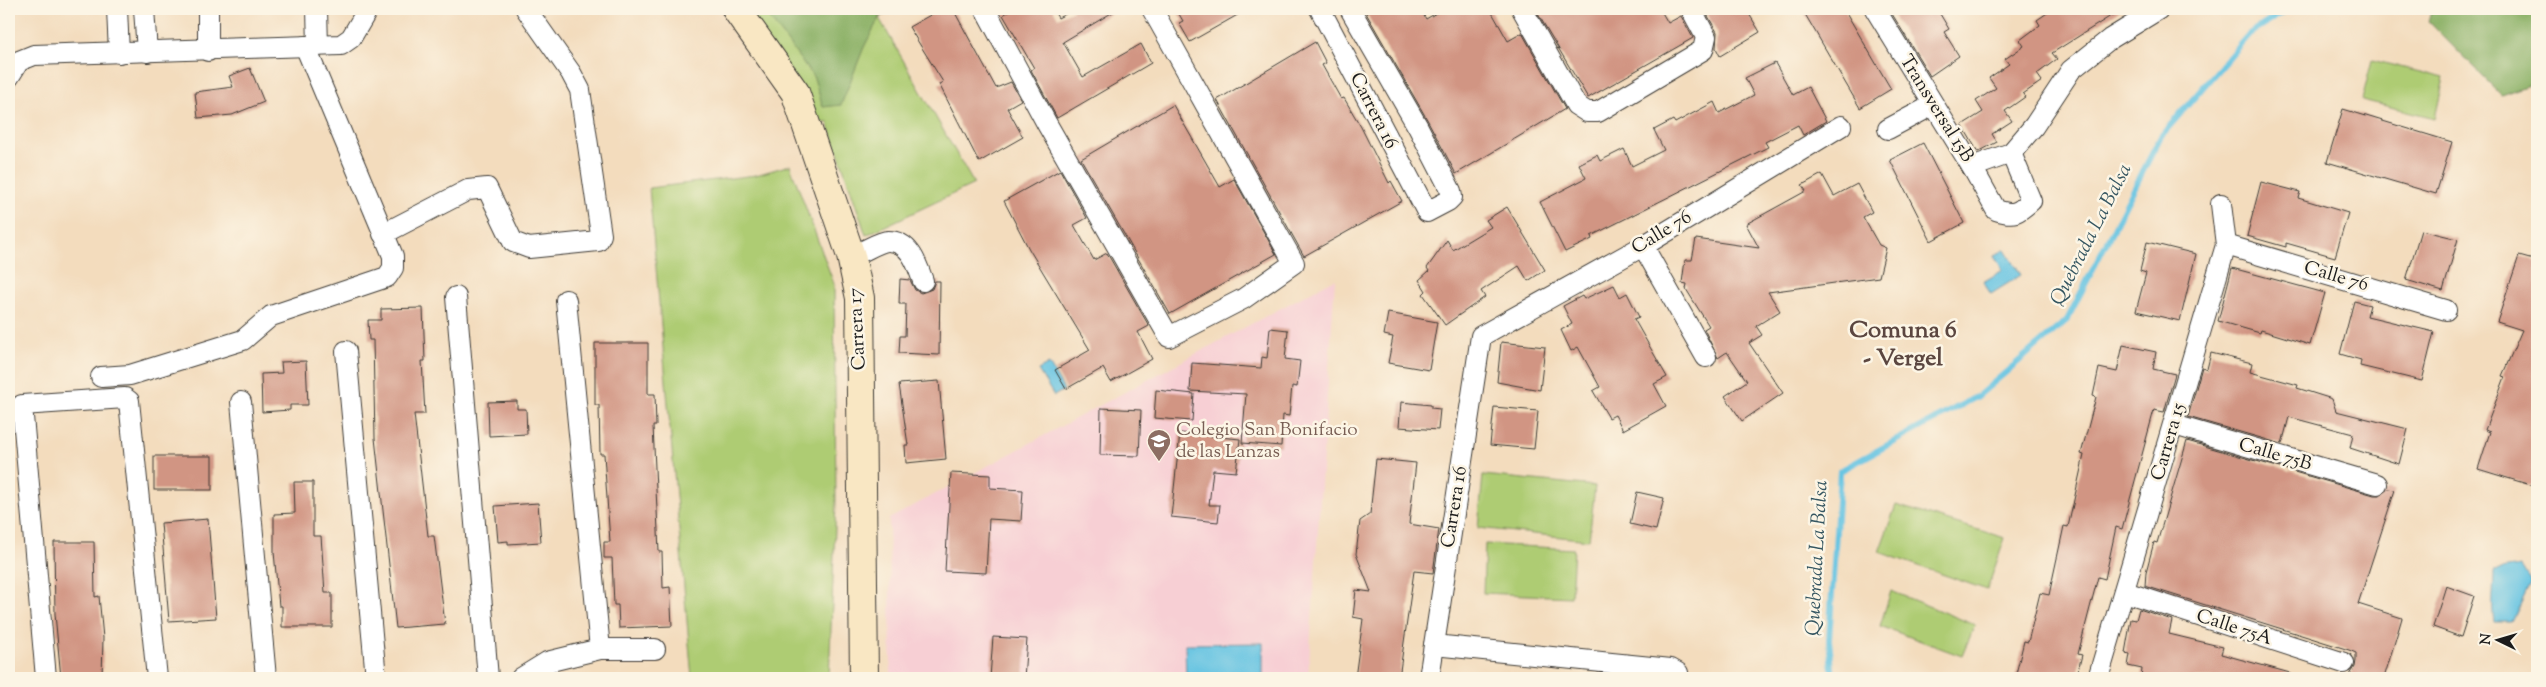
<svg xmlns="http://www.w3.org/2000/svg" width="2546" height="687" font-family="'Sorts Mill Goudy',serif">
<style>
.built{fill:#f7cfd4}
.green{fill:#aecc73;stroke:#657448}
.forest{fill:#8ab065;stroke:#536640}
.water{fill:#64c3e2;stroke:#40707f}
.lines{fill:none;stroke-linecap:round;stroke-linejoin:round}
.stream{stroke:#64c3e2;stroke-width:6}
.building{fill:#d19583}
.street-casing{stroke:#3c3934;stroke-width:22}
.secondary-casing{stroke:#3c3934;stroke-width:30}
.street{stroke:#fff;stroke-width:20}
.secondary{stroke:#f9e7c3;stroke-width:28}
.labels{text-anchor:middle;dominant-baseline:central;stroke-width:5;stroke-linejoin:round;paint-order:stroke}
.street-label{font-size:19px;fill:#1c1c1c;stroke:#fcf5e5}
.education-label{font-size:19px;fill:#785e54;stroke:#fcf5e5;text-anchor:start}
.water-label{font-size:20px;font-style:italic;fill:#355661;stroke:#fcf5e5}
.district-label{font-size:24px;font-weight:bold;fill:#5b4640;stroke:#fcf5e5}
</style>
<rect width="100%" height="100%" fill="#fcf5e5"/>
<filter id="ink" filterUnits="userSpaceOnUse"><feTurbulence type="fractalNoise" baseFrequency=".02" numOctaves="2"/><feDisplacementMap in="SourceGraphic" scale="10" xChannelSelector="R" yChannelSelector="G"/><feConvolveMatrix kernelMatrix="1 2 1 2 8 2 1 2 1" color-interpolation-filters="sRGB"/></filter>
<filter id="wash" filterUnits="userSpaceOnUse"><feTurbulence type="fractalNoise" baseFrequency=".0096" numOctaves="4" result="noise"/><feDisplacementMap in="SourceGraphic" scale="20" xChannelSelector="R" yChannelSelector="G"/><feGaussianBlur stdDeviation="1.12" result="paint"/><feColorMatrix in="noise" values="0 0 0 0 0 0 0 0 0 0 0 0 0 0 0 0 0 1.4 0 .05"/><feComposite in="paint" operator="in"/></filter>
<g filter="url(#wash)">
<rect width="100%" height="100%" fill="#f3dcbd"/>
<path class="built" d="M1335,279l-27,399h-417l-2,-159z"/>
<g class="green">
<path d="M743,9h151l-15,9 95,166 -108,51 -38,-112 -15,-1z"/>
<path d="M2372,60l72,18 -9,40 -73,-18z"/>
<path d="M790,165l44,119 2,219 -7,175h-137l-43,-490 107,-13z"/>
<path d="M1483,475l112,11 -6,54 -111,-12z"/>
<path d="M1896,505l109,33 -18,52 -108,-38z"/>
<path d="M1485,544l89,5 -3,48 -88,-4z"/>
<path d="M1891,591l84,34 -13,31 -82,-30z"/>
</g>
<g class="forest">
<path d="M763,9h131l-15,9 -15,29 -23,58 -18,2 -9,-29z"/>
<path d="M2432,9h105v73l-36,13 -73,-74z"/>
</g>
<g class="water">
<path d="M2005,249l16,26 -30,19 -8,-12 20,-12 -9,-14z"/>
<path d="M1049,364l15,26 -10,6 -16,-26z"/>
<path d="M2521,566l10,16 -19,40h-18c-3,-17 0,-35 0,-52z"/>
<path d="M1263,643v35h-77l-1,-34z"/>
</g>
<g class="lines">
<path class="stream" d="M1833,678l-4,-38 11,-169 138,-75 89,-76 94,-184 88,-102 39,-25"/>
</g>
<g id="blocks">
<g class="building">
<path d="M941,9h12l43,79 15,-6 10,18 -14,8 16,29 -44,25 -40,-78 4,-2 -34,-55z"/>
<path d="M1013,9h40l5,9 17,-9h43l-55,33 20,35 58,-33 10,19 -94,55 -26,-48 3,-2 -31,-53z"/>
<path d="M1176,9h72l-58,33 -11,-19 4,-2z"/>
<path d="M1373,9h47l6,10 17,-10h47l18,32 14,-8 43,76 -109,65 -28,-53 -62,-108z"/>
<path d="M1535,9h125l8,14 13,-7 12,22 -105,60z"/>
<path d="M1704,9h42l14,23 -40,24 -4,-8 1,-16z"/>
<path d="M1802,9h42l47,80 -31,19z"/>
<path d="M1889,9h48l12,20 -5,3 15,24 -29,20z"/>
<path d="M2053,9h69l-70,44 5,6 -20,15 5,7 -19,13 2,3 -20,14 7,10 -20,13 5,8 -19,10 -16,-27 21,-13 -7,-11 20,-13 -7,-10 20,-14 -4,-5 19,-13 -4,-6 20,-15 -3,-5z"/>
<path d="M1315,42l11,21 -4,2 19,34 3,-1 17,29 28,56 2,-2 11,20 -98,55 -87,-156z"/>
<path d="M1775,63l18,32 15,-8 18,34 -23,14 -5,-10 -33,17 3,5 -177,89 1,3 -27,13 -25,-50 46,-24 -7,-14 18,-9 3,6 24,-12 8,17 32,-16 -10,-20 19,-10 2,3 39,-21 5,11 35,-18 -9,-17z"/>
<path d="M250,68l14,34 -32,13 -34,3 -3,-26 38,-5 -4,-11z"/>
<path d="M1173,105l47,82 14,-8 42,75 -106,60 -89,-155z"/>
<path d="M2343,109l109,33 -16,52 -109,-32z"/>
<path d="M1923,143l41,80 -33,18 -41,-81z"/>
<path d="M1060,170l27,48 -13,7 20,35 13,-7 42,73 -11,6 14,27 -41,23 -8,-14 -37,21 -11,-19 35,-20 -61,-101 -25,-48z"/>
<path d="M1822,174l12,22 23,-12 15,28 -9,5 16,28 7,3 -7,29 -111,15 12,19 -24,15 6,9 -13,8 34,50 -41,28 -17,-25 22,-15 -20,-29 -9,6 -14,-29 5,-3 -23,-37 1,-5 -5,-1 3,-23h7l4,-21 63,9 -13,-24 60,-33 -4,-6z"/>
<path d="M2261,182l39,10 -2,6 50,15 -13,44 -49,-14v4l-39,-11z"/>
<path d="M1507,207l38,63 -17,11 -9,-15 -38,25 4,6 -40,28 -22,-31 3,-3 -7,-11 10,-9 -2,-3 20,-28 6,10 38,-23 -5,-7z"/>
<path d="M2421,230l37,9 -15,52 -37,-11z"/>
<path d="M2147,242l49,12 -16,67 -44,-10 10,-38 -6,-2z"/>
<path d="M2519,256l18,5v226l-59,-18 12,-37 -5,-2 20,-53 -3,-1 20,-46 -25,-8z"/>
<path d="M2232,268l93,25 -15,52 -49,-15 -1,3 -42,-12z"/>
<path d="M900,279l10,1 5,10 6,3 11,-4 3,-8h5l-1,74 -40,-2 1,-17h5l1,-32h-7z"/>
<path d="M1614,285l6,12 7,-4 12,24 -5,2 33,58 -13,7 12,22 -43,24 -8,-15 -6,3 -16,-27 7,-4 -22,-40 -7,4 -10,-21 11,-6 -9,-18 19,-10 2,3z"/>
<path d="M2354,301l16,4 -3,11 67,16 -12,49 -62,-15 1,-6 -21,-6z"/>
<path d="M423,308l2,53h-3l3,53h-11l14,122h6l11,88 -49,4 -21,-190 -2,-98h-4l-1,-20h13v-11z"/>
<path d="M1388,313l49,9 -8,48 -41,-7 5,-26 -9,-2z"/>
<path d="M1270,328l18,2 -3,29 15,2 -3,26 -5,-1 -3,30 -6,-1 -2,31 -39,-3 4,-49 -56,-3 2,-28 69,5 1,-11 5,1z"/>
<path d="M1501,342l44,5 -5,43 -43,-8z"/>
<path d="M595,343h53v51h7l1,32h-3l6,126h3l1,36 7,-1 2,39 -53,2 -1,-23h-4l-2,-47h-8v-16h6l-6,-88h-4l-1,-49h-4z"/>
<path d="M2123,345l33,7 -3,17 22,5 -11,38 -10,-2 -32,119 -6,-2 -11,52 -7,-2 -20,77 4,1 -6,23h-61l9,-37 4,1 12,-49 9,2 15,-69 4,1 16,-72 -3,-1 15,-57 -3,-1 6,-28 18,4z"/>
<path d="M2211,353l41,10 -2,9 48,13 -1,3 35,11 4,12 72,18 -9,35 -49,-16 3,-14 -64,-17 -7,27 -94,-27 14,-50 5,2z"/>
<path d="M306,361l2,44h-18v5l-28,2 -1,-38 21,-1 -1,-11z"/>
<path d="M939,381l7,78 -40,4 -1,-18h3l-9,-61z"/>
<path d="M1156,390l38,4 -2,27 -38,-3z"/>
<path d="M517,401v8h9l1,25 -38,2 -1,-34z"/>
<path d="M1401,402l30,3v3l9,1 -2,21 -39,-3z"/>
<path d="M1494,407l44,4 -4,38 -44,-4z"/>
<path d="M1101,408l40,2 -2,46 -39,-1z"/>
<path d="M1180,433l60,6 -4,33 -23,-2 -4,35h11l-2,17 -47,-5z"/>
<path d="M2187,441l187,54h6l8,-6 7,1 -37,114 44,14 -18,60h-36l7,-11 1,-6v-8l-7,-3 -204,-64 1,-14 8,-30 3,1z"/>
<rect x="154" y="456" width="58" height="34"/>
<path d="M1376,459l40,4 -7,61 30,5 -6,44 -19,-2 -15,107h-44l8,-59 -10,-2 3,-27 15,2 -15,-38 4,-33 10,-7z"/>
<path d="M951,473l39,2v13l33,2 -2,31 -32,-2 -3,54 -41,-2z"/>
<path d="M294,482h19v54h8l4,57h7v34h-50v-21h-3l-5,-54v-38l21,-1z"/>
<path d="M1637,492l27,6 -8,32 -26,-6z"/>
<path d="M538,503l3,39 -33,2v-3l-10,1 -3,-36z"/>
<path d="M208,519l8,99 -47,3 -8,-98z"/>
<path d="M54,542h40l1,55 4,-1 4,42 -1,40h-41l-6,-64z"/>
<path d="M2446,586l28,10 -13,41 -28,-10z"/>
<path d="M2139,609l33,11 -3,14 54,13 -2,7 69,19 -1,5h-148l1,-9 -14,-3 2,-12 -5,-1 6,-34 5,1z"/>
<path d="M993,637l34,2 -3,39h-34z"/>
</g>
</g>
</g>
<g filter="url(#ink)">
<use href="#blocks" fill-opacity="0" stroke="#3c3934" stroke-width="1"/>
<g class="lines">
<g class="street-casing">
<g id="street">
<path d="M117,9l2,44"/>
<path d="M144,9l3,43"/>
<path d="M208,9v42"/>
<path d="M317,9l1,37"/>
<path d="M985,9l62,115 122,213 74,-38 51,-36 -142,-254"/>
<path d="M1320,9l107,203 21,-11 4,-4 -1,-6 -33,-64 -68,-118"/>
<path d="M1522,9l54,96 11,7h11l105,-62 3,-13 -15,-28"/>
<path d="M1875,9l97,158 24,43c18,6 22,3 35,-9l-20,-48"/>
<path d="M9,77l10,-16 15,-6 307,-10 10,-7 17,-29"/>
<path d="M1888,129l45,-24"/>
<path d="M1972,167l39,-14 23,-27 37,-56 39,-31 49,-30"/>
<path d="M383,234l85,-44 19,-2 26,54 16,6 69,-7 3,-6 -21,-145 -9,-17 -45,-64"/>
<path d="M2226,245l220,65"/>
<path d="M1643,246l63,111"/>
<path d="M851,256c11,-3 28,-15 37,-15 22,0 29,23 35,40"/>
<path d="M456,297l32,381"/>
<path d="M566,300l34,349"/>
<path d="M346,351l30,327"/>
<path d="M101,377l29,-2 113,-35 28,-24 116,-39 6,-9v-12l-88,-210"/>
<path d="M241,402l25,276"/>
<path d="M2174,425l203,59"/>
<path d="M2125,592l219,71"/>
<path d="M1434,645l237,24 7,4 1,5"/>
<path d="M46,678l-24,-273 103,-7 4,3 28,277"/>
<path d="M521,678l26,-16 53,-13h55"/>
<path d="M1429,678l52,-342 162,-90 198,-120"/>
<path d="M2098,678l128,-433 -5,-41"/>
</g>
</g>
<g class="secondary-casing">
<path id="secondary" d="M736,9l59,83 56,164 9,42 4,380"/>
</g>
<use href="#street" class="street"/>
<use href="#secondary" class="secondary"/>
</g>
</g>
<defs>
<g id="school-pin" transform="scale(1.25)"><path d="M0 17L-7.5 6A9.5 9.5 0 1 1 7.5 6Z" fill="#8d6e63" stroke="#fcf5e5"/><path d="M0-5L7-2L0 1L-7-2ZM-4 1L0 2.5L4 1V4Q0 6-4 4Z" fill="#fff"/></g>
</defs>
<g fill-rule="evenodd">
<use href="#school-pin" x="1159" y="441"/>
</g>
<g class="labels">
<g class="street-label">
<text transform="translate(1936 109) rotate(58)">Transversal 15B</text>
<text transform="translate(1373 111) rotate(63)">Carrera 16</text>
<text transform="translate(1662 233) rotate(-31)">Calle 76</text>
<text transform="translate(2336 277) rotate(16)">Calle 76</text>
<text transform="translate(858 329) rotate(-93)">Carrera 17</text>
<text transform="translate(2169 442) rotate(-74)">Carrera 15</text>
<text transform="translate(2275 455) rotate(16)">Calle 75B</text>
<text transform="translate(1455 507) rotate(-81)">Carrera 16</text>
<text transform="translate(2234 628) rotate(18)">Calle 75A</text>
</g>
<g class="education-label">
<text x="1176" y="430">Colegio San Bonifacio<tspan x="1176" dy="22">de las Lanzas</tspan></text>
</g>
<g class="water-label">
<text transform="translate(2092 235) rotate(-63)">Quebrada La Balsa</text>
<text transform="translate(1818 558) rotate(-87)">Quebrada La Balsa</text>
</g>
<g class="district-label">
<text x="1903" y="331">Comuna 6<tspan x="1903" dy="28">- Vergel</tspan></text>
</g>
</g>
<rect width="2546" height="687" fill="none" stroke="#fcf5e5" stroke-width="30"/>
<g transform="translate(2498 640) rotate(275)" stroke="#fcf5e5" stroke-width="4" paint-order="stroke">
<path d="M0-4L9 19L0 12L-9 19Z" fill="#1c1c1c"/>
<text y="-8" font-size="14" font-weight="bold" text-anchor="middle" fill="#1c1c1c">N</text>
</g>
</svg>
